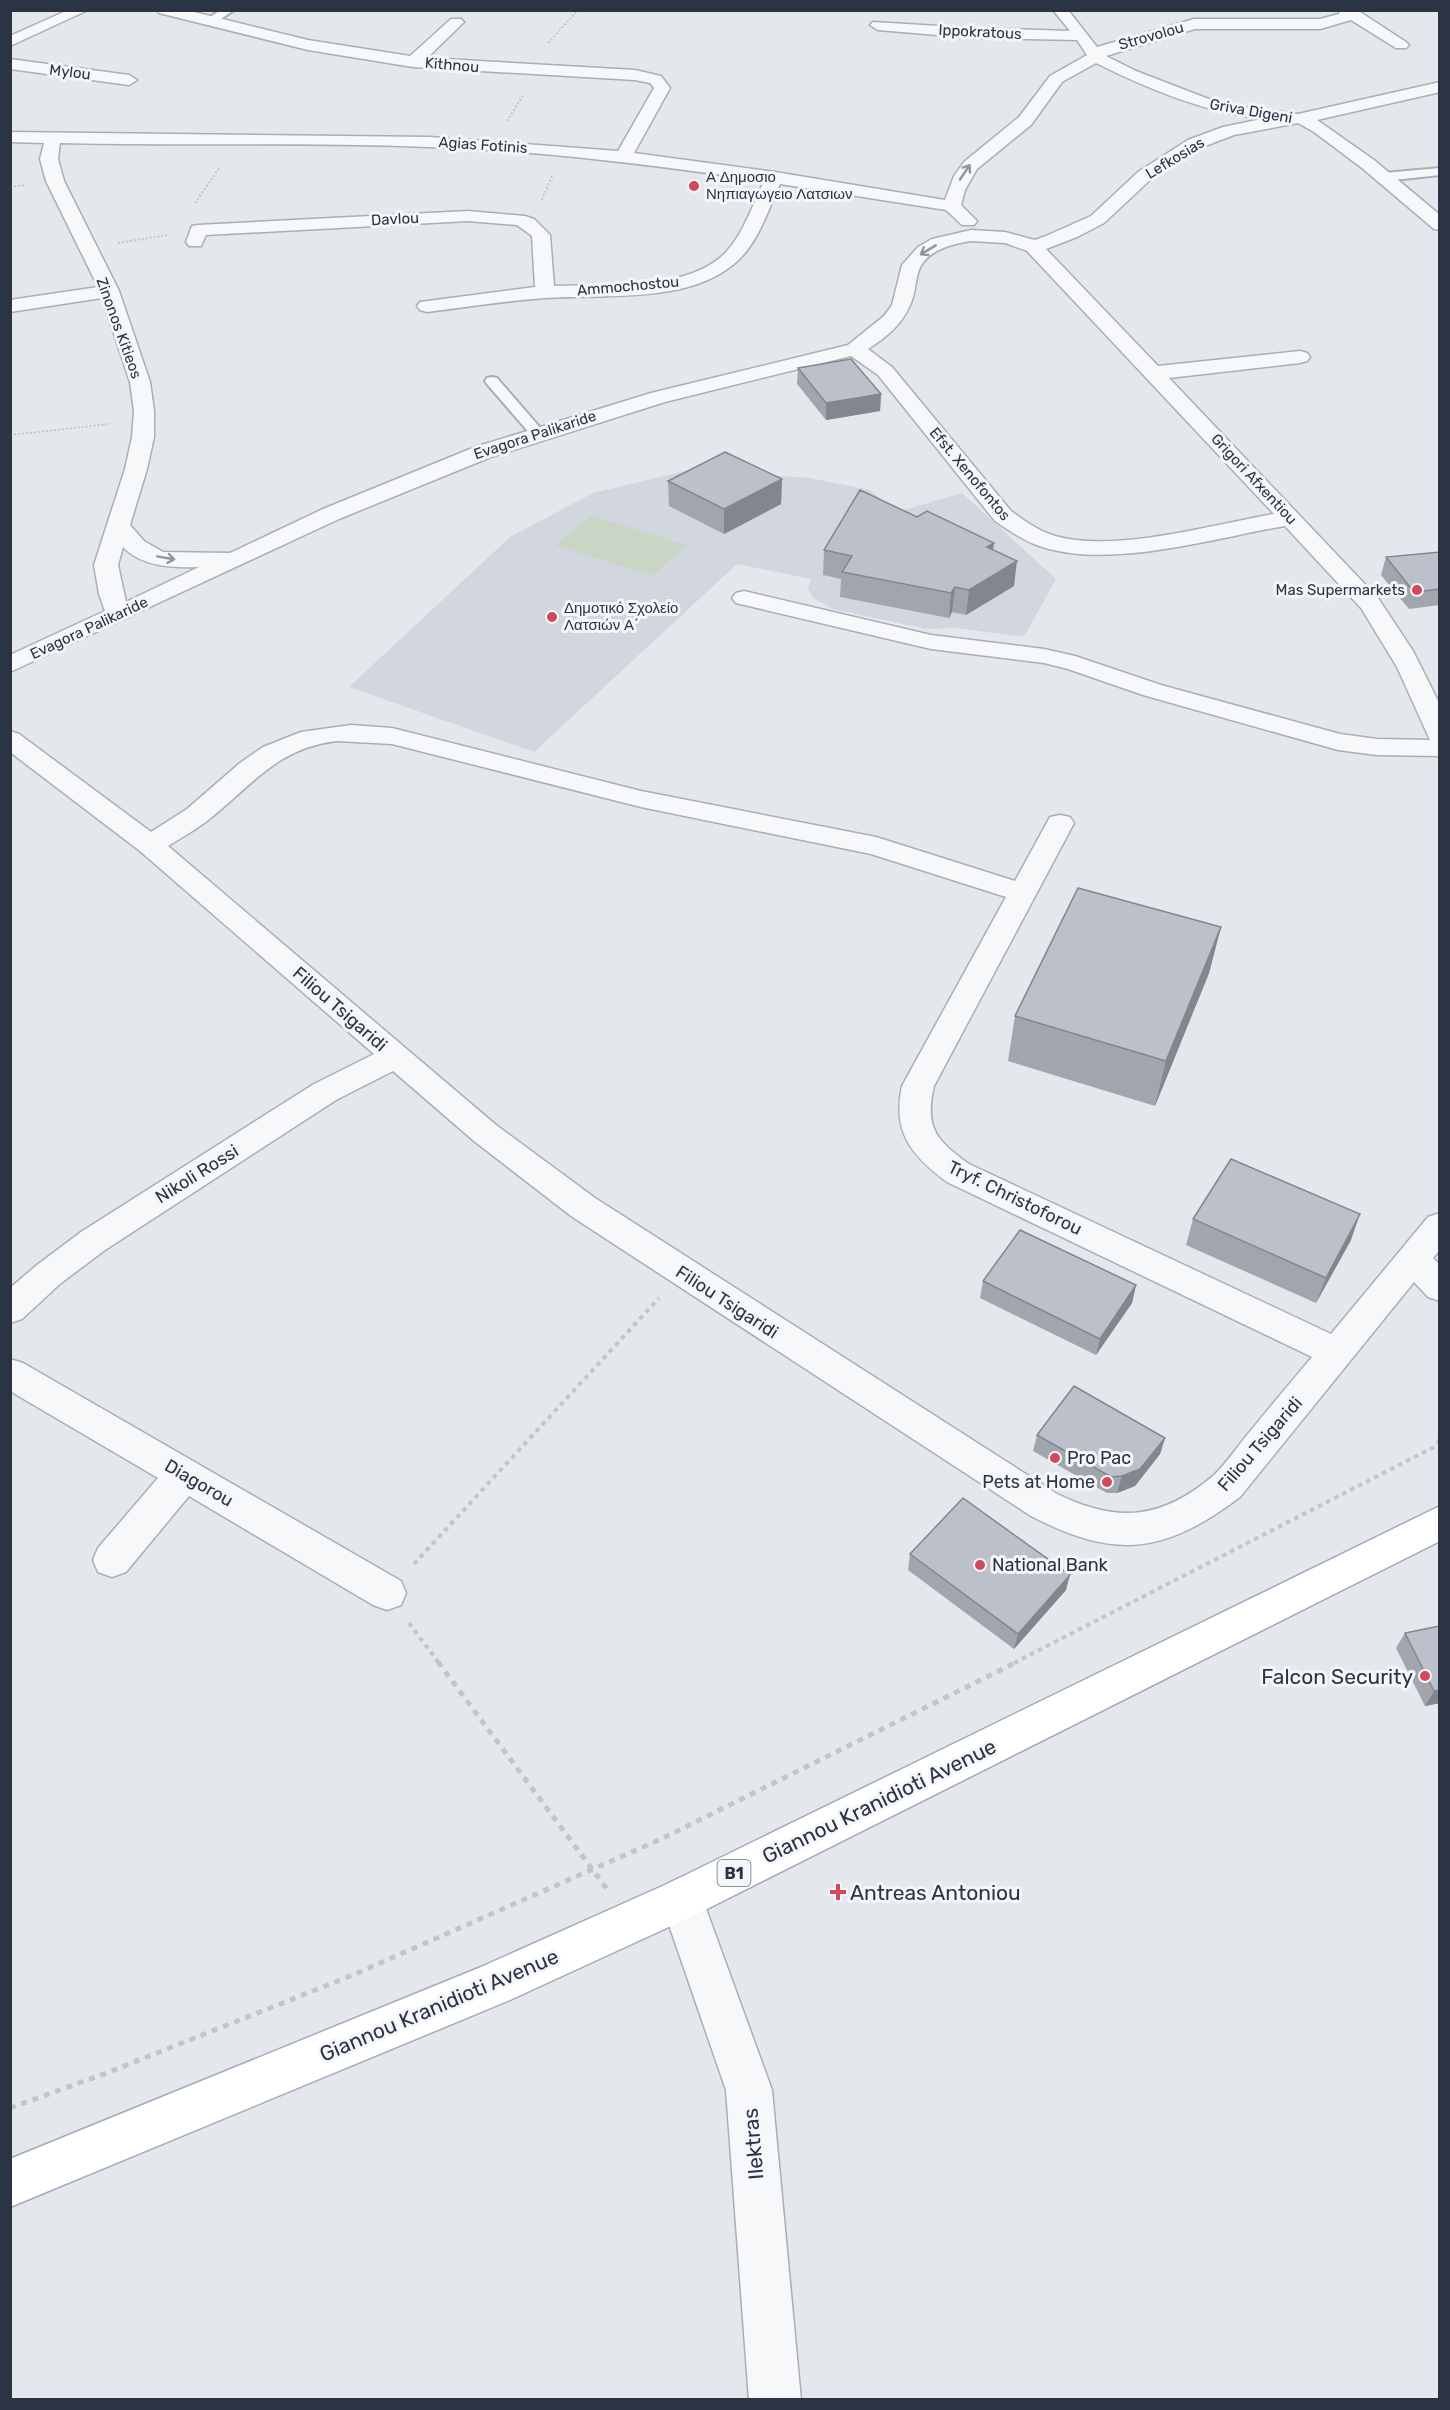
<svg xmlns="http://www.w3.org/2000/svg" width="1450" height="2410" font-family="Rubik,sans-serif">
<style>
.built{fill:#d2d6de}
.green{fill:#c9d6c5}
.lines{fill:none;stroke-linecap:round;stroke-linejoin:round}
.lane-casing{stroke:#a9aeb7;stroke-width:4}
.street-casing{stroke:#a9aeb7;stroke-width:3}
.primary-casing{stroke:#a3abb8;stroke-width:3}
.path-far2{stroke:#c2c5cb;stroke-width:2;stroke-dasharray:2 2;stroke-linecap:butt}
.path-far1{stroke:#c2c5cb;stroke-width:4;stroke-dasharray:4.5 4.5;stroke-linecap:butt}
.path{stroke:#c2c5cb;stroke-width:5;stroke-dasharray:6 6;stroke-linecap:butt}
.lane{fill:#f7f8fa;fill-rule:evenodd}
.street{fill:#f7f8fa;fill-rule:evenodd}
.primary{fill:#fff;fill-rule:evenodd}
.wall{fill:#a1a5ae}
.shaded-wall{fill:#83868d}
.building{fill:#bbc0ca;stroke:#83868d;stroke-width:1.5}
.oneway{stroke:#9196a0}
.poi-dot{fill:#d1495b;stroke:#f4f6f9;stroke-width:2}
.labels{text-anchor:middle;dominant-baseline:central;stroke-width:6;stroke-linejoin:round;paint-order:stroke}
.far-street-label{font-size:15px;fill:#2b3445;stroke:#f4f6f9}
.far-poi-label{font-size:15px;fill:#2b3445;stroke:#f4f6f9;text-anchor:start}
.shield{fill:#f4f6f9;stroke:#676e7b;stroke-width:1.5}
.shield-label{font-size:16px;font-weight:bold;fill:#2b3445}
.street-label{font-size:18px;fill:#2b3445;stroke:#f4f6f9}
.poi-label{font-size:18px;fill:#2b3445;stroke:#f4f6f9;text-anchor:start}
.near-poi-label{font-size:21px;fill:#2b3445;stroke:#f4f6f9;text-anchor:end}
.near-street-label{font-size:21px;fill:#2b3445;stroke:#f4f6f9}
</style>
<rect width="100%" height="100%" fill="#e4e7ec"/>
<path class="built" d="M689,470l121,8 60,12 27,22 65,-19 94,86 -31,56 -8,1 -62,-8 -29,1 -93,-20 -20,-11 -5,-10 3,-9 -74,-15 -203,188 -185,-65 161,-150 83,-44z"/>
<path class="green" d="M591,516l96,29 -35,31 -97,-31z"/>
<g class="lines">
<g class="lane-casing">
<g id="lane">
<path d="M221,10h13l-19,13h-8v-4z"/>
<path d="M1440,168v7l-56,6 -6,-4 6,-4z"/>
<path d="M492,377l5,1 45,52 2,3 -2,3h-10l-45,-52 -2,-3 2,-3z"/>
</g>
</g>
<g class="street-casing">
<g id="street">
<path d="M68,10h20l-78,36v-10z"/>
<path d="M157,10h29l122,30 102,16 41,-37h10l3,3 -3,3 -34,33 208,12 26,6 9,12 -36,65 141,19 170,28 9,-24 10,-14 55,-45 31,-41 37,-21 -10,-15 -105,-2 -94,-8 -8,-5 3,-3 99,6 98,3 -17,-21h15l29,37 97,-28h126l19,-5 1,-4h17l49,32 3,3 -3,3h-10l-45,-28 -31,9h-125l-89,27 30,15 70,27 37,9 55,7 142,-32v10l-123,28 57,40 66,55v15l-6,-1 -72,-61 -48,-36 -16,-9 -64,12 -34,13 -49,31 -47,44 -27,14 -31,12 112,117 142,-15 7,2 3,4 -3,4 -7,2 -131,15 209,220 35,53 27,54v51l-63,-1 -39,-5 -195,-55 -75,-26 -24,-6 -113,-14 -195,-46 -4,-5 4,-5 8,-2 187,44 113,14 31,7 86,29 179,49 37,5 53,1 -33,-73 -36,-59 -76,-82c-72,12 -181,46 -251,18 -14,-6 -26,-14 -39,-23l-117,-146 -27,-19 -186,46 -174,55 -152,62 -329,153v-17l95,-44 -6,-17 -5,-29 31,-96 7,-32 2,-26 -4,-29 -28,-84 -92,14v-12l88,-13 -52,-106 -6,-22 4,-16 -34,-1v-10l420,5 188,14 36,-63 -4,-5 -15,-3 -222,-13 -105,-17 -149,-37zM1096,63c52,26 108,49 166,56l-39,8 -35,13 -50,32 -47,44 -45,20 -11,4 -30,-8 -34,-2 -39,9 -14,8 -16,18 -10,40 -8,11 -36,29 -197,48 -176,54 -152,62 -93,44 -67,-1 -19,-11 -14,-16 17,-56 7,-32v-26l-4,-29 -31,-91 -55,-110 -6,-22 2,-16c123,3 246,-1 369,4 113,4 224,18 335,34 -11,23 -20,51 -37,70 -37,41 -122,33 -173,35l-4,-51 -16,-16 -9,-3 -57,-5 -270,14 -6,1 -6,16 3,4h12l5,-11 262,-14 49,4 15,11 3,51 -115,15 -3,4 3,4 7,2c39,-5 79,-11 118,-14 59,-4 143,6 190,-35 23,-19 33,-53 45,-79l166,26 16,15h12l3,-4 -16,-16 4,-15 12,-21 54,-44 31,-43zM971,241l34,2 22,8 247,263c-63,11 -158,39 -219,22 -17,-5 -30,-15 -44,-25l-119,-144 -24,-18c17,-11 34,-24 42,-44 5,-10 5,-21 8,-32 6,-22 33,-29 53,-32zM123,547c19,20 50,21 76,20l-73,35 -8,-37z"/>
<path d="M10,59l119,16 8,5 -8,5 -119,-16z"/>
<path d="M351,725l41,3 249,63 235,46 139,44 35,-64 10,-2 10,2 4,6 -140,263c-10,42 3,55 35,78l362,170 97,-117 12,-4v37l-7,8 7,7v36l-12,-4 -14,-15 -174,215c-76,57 -124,63 -209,19l-460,-300 -97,-75 -81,-70 -57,29 -231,150 -44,33 -39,36 -12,4v-35l27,-23 44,-33 233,-148 60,-30 -234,-203 -130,-99v-21l9,3 132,98 36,-23 53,-46 23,-16 38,-15zM337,741l55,3 249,63 230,47 135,43 -104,189c-10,46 9,69 45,96l365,175c-21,25 -43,51 -64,77 -11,13 -22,30 -35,42 -52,44 -96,47 -156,18l-462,-296 -99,-73 -328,-279c13,-8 27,-16 39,-25 45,-35 69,-73 130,-80z"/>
<path d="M10,1359l13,4 378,218 5,12 -5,12 -14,5 -14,-5 -184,-109 -63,76 -14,5 -14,-5 -5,-12 5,-12 60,-70 -148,-87z"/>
<path d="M682,1877l15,7 75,206 29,310h-52l-23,-310 -66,-191 7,-15z"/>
</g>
</g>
<g class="primary-casing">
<path id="primary" d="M1440,1506v35l-743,373 -187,86 -500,207v-48l471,-192 186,-83z"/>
</g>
<g class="path-far2">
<path d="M548,43l30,-33"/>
<path d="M507,121l17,-27"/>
<path d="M10,187l15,-2"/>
<path d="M542,200l10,-24"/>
<path d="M195,203l25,-36"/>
<path d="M118,243l49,-8"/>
<path d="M10,435l100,-11"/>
</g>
<g class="path-far1">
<path d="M414,1564l245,-266"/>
<path d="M409,1623l30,40"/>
<path d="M1014,1663l422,-217 4,-7"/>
</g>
<g class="path">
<path d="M438,1662l169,227"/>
<path d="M10,2108l94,-34 249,-99 306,-135 358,-178"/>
</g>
<use href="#lane" class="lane"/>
<use href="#street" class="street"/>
<use href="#primary" class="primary"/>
</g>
<g class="wall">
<path d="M798,368l83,26 -1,17 -54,9 -29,-36z"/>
<path d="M782,479l-1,25 -57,30 -55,-28 -1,-25z"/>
<path d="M917,517l76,33 21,36 -48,29 -14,-3 -3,6 -109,-21 1,-18 -18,-4 1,-25z"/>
<path d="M1440,552v53l-31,4 -28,-34 5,-18z"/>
<path d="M1221,927l-12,46 -54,133 -147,-45 7,-45z"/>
<path d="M1193,1219l158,21 -35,63 -130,-58z"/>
<path d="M983,1281l153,4 -4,18 -36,52 -116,-57z"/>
<path d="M1037,1435l128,3 -5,16 -25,32 -18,7h-10l-74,-42z"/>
<path d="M910,1554l156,36 -52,59 -106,-79z"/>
<path d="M1440,1626v77l-15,3 -29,-58 9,-15z"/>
</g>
<g class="shaded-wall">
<path d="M881,394l-1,17 -54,9v-17z"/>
<path d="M782,479l-1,25 -57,30v-25z"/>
<path d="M994,543l-3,25 -4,-21z"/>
<path d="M1017,561l-3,25 -48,29 3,-25z"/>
<path d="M955,587l-3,25 -3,6 2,-25z"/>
<path d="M1221,927l-12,46 -54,133 11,-45z"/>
<path d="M1360,1214l-9,26 -35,63 10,-25z"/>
<path d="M1136,1285l-4,18 -36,52 4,-16z"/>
<path d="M1165,1438l-5,16 -25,32 -18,7 5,-17z"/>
<path d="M1070,1575l-4,15 -52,59 4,-15z"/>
<path d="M1440,1690v13l-15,3 9,-15z"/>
</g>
<g class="building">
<path d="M851,359l30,35 -55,9 -28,-35z"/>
<path d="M725,452l57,27 -58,30 -56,-28z"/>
<path d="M860,490l57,27 10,-6 67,32 -7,4 30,14 -48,29 -14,-3 -4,6 -109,-21 10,-16 -28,-6z"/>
<path d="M1440,552v37l-26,3 -28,-35z"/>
<path d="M1078,888l143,39 -55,134 -151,-45z"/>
<path d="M1231,1159l129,55 -34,64 -133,-59z"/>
<path d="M1020,1230l116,55 -36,54 -117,-58z"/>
<path d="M1074,1386l91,52 -25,31 -18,7 -11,1 -74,-42z"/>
<path d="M963,1498l107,77 -52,59 -108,-80z"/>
<path d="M1440,1626v64l-6,1 -29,-58z"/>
</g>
<defs><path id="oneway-shaft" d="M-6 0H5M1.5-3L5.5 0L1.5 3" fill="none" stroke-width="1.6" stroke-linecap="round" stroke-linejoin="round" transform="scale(1.5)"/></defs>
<g class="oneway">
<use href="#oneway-shaft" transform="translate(965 172) rotate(-56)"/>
<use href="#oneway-shaft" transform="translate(928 250) rotate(149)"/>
<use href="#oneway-shaft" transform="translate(166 558) rotate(10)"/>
</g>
<g class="poi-dot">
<circle cx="694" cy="186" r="6"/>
<circle cx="1417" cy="590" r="6"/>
<circle cx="552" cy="617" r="6"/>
<circle cx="1055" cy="1458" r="6"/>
<circle cx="1107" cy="1482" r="6"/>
<circle cx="980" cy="1565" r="6"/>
<circle cx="1425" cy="1676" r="6"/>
<path d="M835 1883h6v6h6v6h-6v6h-6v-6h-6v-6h6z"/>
</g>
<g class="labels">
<g class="far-street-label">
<text transform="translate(980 32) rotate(3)">Ippokratous</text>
<text transform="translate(1151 36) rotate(-16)">Strovolou</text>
<text transform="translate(452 65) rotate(5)">Kithnou</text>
<text transform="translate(70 72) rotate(7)">Mylou</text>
<text transform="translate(1251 111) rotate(10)">Griva Digeni</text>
<text transform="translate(483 145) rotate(4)">Agias Fotinis</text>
<text transform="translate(1175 158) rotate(-31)">Lefkosias</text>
<text transform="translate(395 219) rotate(-3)">Davlou</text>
<text transform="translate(628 286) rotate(-5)">Ammochostou</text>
<text transform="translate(119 328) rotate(70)">Zinonos Kitieos</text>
<text transform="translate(535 435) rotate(-18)">Evagora Palikaride</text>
<text transform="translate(970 474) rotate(50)">Efst. Xenofontos</text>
<text transform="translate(1254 479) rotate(47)">Grigori Afxentiou</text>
<text transform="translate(89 628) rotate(-25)">Evagora Palikaride</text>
</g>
<g class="far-poi-label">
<text x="706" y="177">Α Δημοσιο<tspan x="706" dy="17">Νηπιαγωγειο Λατσιων</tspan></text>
<text x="1405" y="590" text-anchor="end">Mas Supermarkets</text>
<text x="564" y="608">Δημοτικό Σχολείο<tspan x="564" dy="17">Λατσιών Α΄</tspan></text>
</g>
<rect class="shield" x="717.5" y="1860" width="33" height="26" rx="4.5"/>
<g class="shield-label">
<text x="734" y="1873">B1</text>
</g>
<g class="street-label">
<text transform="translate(340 1009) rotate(41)">Filiou Tsigaridi</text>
<text transform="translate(197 1174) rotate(-32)">Nikoli Rossi</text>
<text transform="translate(1015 1198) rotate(26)">Tryf. Christoforou</text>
<text transform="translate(727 1302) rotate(33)">Filiou Tsigaridi</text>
<text transform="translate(1260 1444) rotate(-49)">Filiou Tsigaridi</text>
<text transform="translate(199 1483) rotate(30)">Diagorou</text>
</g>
<g class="poi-label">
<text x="1067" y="1458">Pro Pac</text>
<text x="1095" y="1482" text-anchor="end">Pets at Home</text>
<text x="992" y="1565">National Bank</text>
</g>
<g class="near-poi-label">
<text x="1413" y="1676">Falcon Security</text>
<text x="850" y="1892" text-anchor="start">Antreas Antoniou</text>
</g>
<g class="near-street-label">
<text transform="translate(879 1801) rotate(-26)">Giannou Kranidioti Avenue</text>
<text transform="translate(439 2005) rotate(-23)">Giannou Kranidioti Avenue</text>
<text transform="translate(753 2144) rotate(-95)">Ilektras</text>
</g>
</g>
<rect width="1450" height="2410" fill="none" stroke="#2b3445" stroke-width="24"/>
</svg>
